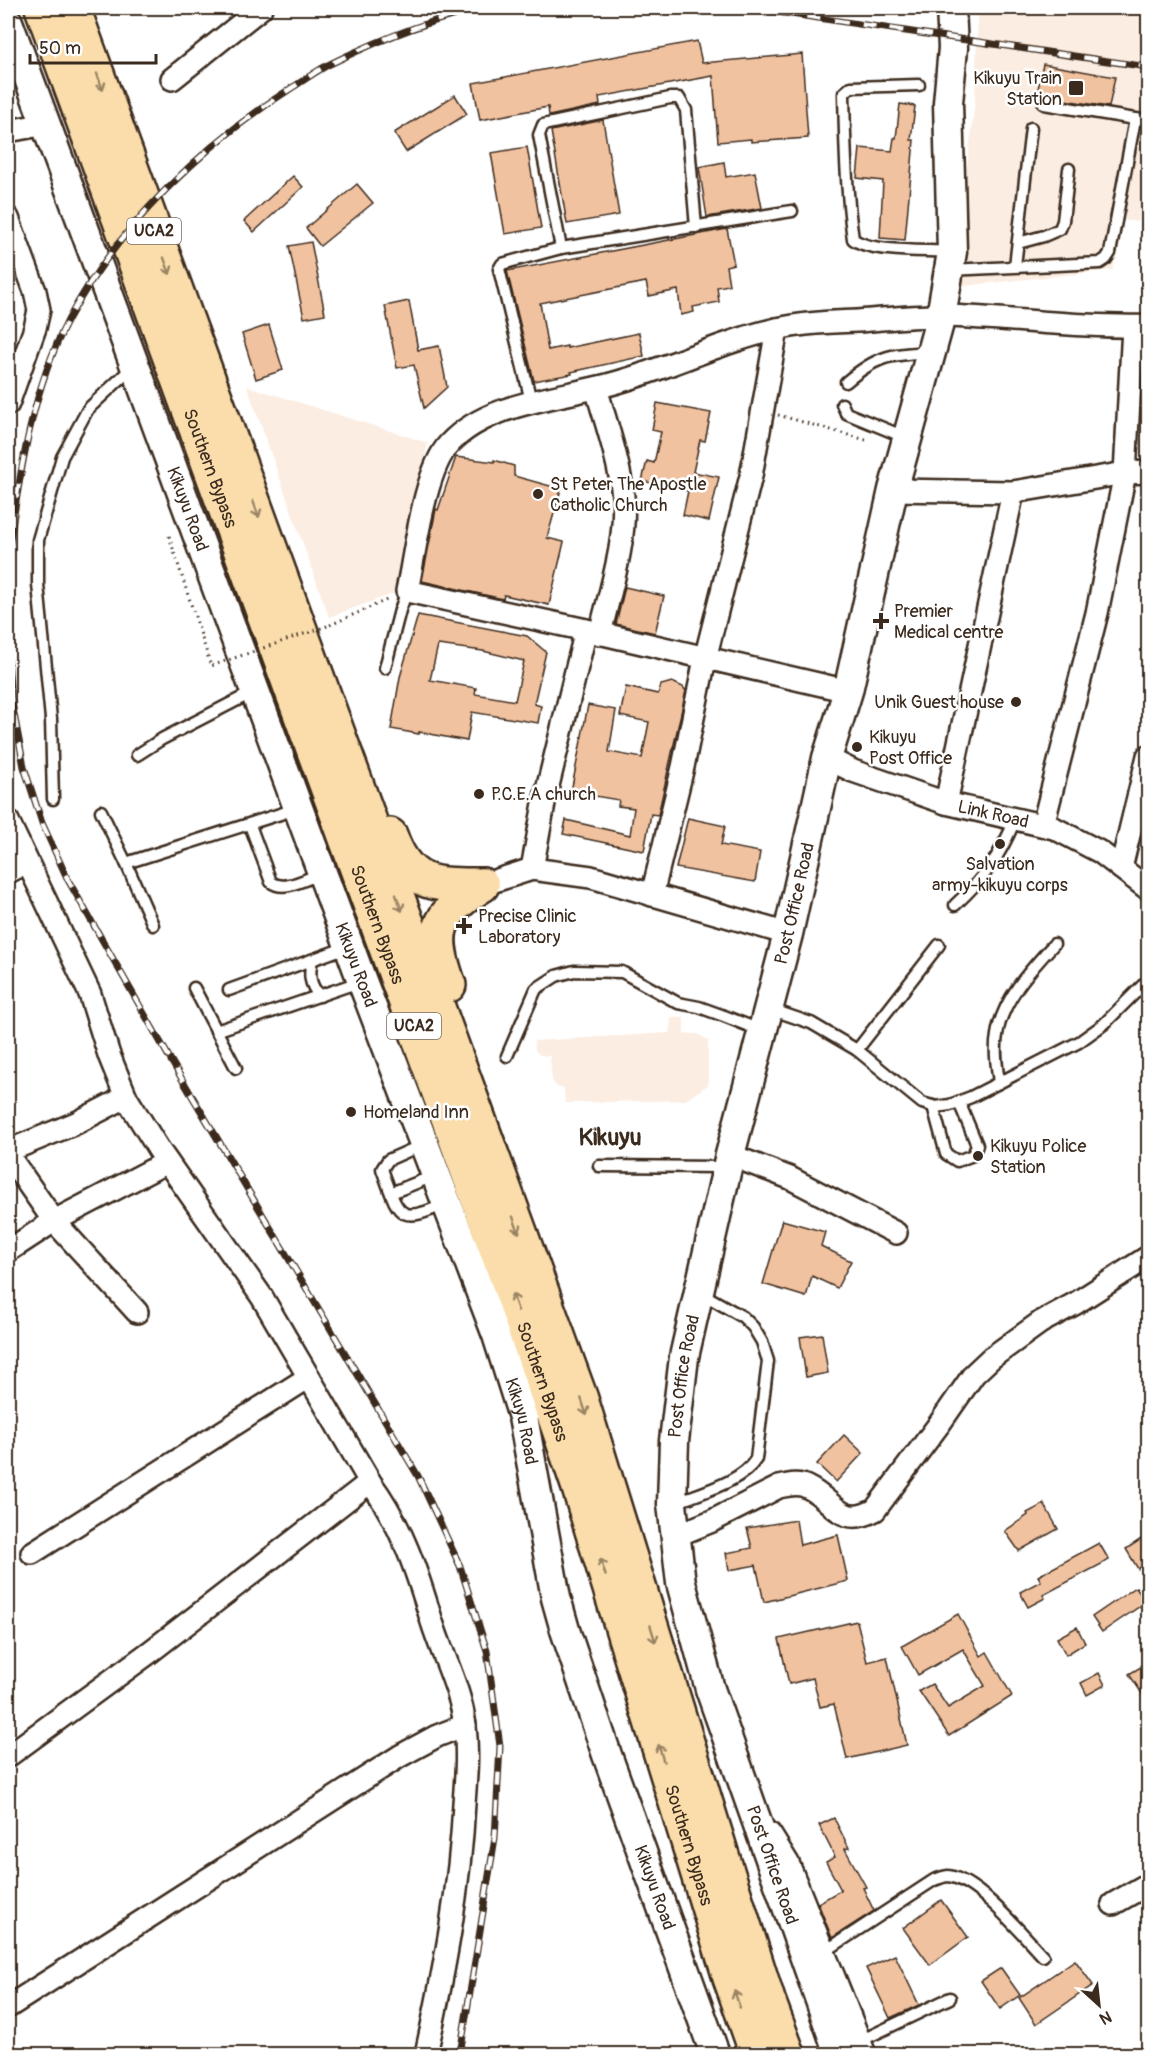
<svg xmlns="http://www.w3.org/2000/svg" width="1156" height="2062" font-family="Pangolin,sans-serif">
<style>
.built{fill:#fbede2}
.building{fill:#f1c2a0;stroke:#3b2a1e;stroke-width:1.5;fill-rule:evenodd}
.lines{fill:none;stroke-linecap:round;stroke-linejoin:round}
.lane-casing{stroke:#3b2a1e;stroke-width:15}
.street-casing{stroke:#3b2a1e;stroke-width:26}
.secondary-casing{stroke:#3b2a1e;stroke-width:33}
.highway-casing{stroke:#3b2a1e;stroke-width:38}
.path{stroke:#3b2a1e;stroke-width:3;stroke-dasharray:1.5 4.5;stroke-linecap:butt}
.lane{stroke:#fff;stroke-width:10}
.street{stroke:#fff;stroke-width:21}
.secondary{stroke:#fff;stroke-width:28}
.highway{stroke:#faddab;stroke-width:33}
.rail-casing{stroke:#3b2a1e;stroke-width:7}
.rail{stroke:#fff;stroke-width:4.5;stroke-dasharray:14;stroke-linecap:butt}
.path-bridge{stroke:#3b2a1e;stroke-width:3;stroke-dasharray:1.5 4.5;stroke-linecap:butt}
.oneway{stroke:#9a8464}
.poi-dot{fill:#3b2a1e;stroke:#fff;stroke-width:2}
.labels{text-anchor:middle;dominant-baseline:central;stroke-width:5;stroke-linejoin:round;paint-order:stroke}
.shield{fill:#fff;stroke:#766a62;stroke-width:1.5}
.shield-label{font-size:16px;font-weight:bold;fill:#3b2a1e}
.poi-label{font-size:18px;fill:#3b2a1e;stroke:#fff;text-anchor:start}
.street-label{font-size:18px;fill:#3b2a1e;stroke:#fff}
.district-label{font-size:24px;font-weight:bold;fill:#3b2a1e;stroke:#fff}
</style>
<rect width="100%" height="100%" fill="#fff"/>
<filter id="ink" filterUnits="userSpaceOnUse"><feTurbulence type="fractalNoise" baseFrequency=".0167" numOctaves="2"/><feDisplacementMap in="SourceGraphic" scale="12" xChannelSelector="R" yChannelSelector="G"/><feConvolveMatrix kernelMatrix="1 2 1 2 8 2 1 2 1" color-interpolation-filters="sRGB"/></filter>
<g filter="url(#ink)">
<g class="built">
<path d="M978,8h170v215l-27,-3 -8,50 -160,17 22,-187z"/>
<path d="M247,386l181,57 -33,150 -66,24z"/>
<path d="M671,1018h13v16h14l10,7v44l-23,15 -120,3 -1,-14 -7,-2 -5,-6 -2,-25 -10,-1 -5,-5 -1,-9 136,-8z"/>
</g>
<g class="building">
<path d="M697,41l5,22 100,-9 6,84 -57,4v-3l-33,3 -5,-66 -114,21 1,8 -51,11 -1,-9 -68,13 -7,-37z"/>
<path d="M1043,64l72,13 -6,30 -64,-10 -9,2z"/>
<path d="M455,95l12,19 -61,38 -12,-19z"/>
<path d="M900,104l15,2 -4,34h3l-9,100 -25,-2 3,-57 -26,-3 3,-30 32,3 2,-13h2z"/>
<path d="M603,120l16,95 -52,9 -16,-93z"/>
<path d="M527,147l14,81 -36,6 -14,-81z"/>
<path d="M724,162l2,15 29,-5 7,36 -55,9 -8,-50z"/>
<path d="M293,176l10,11 -49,45 -10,-11z"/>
<path d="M357,184l16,19 -53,43 -14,-18z"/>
<path d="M727,229l7,35 -8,2 3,19 -12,2 2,15 -26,5 1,5 -13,3 -3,-25 -29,6 -3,-14 -106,21 8,47 19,-4v2l72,-15 5,23 -73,16 1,2 -38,7 -27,-110z"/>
<path d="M311,242l14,72 -21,4 -15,-72z"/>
<path d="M409,301l9,49 21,-4 8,41 -23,21 -10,-43 -17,3 -12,-62z"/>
<path d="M269,325l14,45 -27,9 -14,-45z"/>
<path d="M657,403l54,10 -6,28 -5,-1 -7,32 26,5 -10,44 -26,-6 5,-24 -46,-10 5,-20 7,2 7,-31 -9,-2z"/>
<path d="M456,457l38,5v-2l20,6v10l47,13 -14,49 17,4 -15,63 -45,-10 -1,4 -81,-18 14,-72 2,1z"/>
<path d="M625,587l39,9 -9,37 -39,-9z"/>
<path d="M418,615l109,21 19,16 -12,52 7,2 -3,17 -66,-11 -5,29 -48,-9v2l-28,-5 9,-52zM438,645l45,6 41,10 -9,40 -40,-7 1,-6 -46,-8z"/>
<path d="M672,682l11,5 3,4 -28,124 -7,-1 -7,37 -81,-17 3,-14 64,15 4,-27 -16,-2 1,-6 -48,-8 17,-87 28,5 -7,42 33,6 7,-36 -29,-6 6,-29 32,7 3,-9z"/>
<path d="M688,818l37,8 -4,19 39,7 -5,30 -79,-14z"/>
<path d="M782,1220l43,12 -4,14 30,15 -14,27 -25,-12 -6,21 -43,-13z"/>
<path d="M822,1334l6,39 -22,4 -6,-40z"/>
<path d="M844,1435l19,18 -27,29 -19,-18z"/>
<path d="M1044,1504l14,25 -39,22 -14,-20 23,-16 -1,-2z"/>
<path d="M796,1520l4,25 38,-10 10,46 -84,21 -8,-37 -27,5 -3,-17 26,-5 -5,-20z"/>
<path d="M1149,1534v28l-11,7 -12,-20z"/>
<path d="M1099,1543l10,17 -66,35 2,3 -17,9 -8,-15 21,-11 -3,-5z"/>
<path d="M1136,1587l10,15 -44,30 -10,-15z"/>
<path d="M958,1614l23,42 6,-4 25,44 -63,40 -30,-45 13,-7 16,24 37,-22 -22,-37 -45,26 -16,-29z"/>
<path d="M857,1621l10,41 20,-5 20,88 -60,14 -13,-55 -14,3 -7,-29 -24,6 -10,-45z"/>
<path d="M1077,1627l8,16 -19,12 -9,-17z"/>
<path d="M1149,1662v42l-20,-30z"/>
<path d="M1099,1673l6,12 -18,10 -6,-12z"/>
<path d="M834,1818l15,30 -4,1 21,38 -3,1 11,23 -42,27 -14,-35 23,-13 -15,-28 9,-5 -16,-32z"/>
<path d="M941,1900l27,37 -38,28 -27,-37z"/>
<path d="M895,1955l24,50 -29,13 -24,-50z"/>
<path d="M1075,1960l18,25 -57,39 -17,-26z"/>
<path d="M1001,1968l19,27 -20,14 -19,-28z"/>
</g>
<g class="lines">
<g class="lane-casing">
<g id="lane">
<path d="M919,85l-68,2 -7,6c1,49 2,98 9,146 18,14 74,11 98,13"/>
<path d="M1044,104l91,15"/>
<path d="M1018,243l26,-7 16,-7 3,-8 6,-52"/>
<path d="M561,248l-22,-113 4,-10 127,-27h9l7,12 10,117"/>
<path d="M1015,266l16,-138"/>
<path d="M949,270l151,-7 6,-4 4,-6 25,-134 13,1"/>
<path d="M846,382c31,-26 42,-27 82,-30"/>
<path d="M531,401l-32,-132 3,-5 59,-16 231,-37"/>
<path d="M842,404l4,9 61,25"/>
<path d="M385,668l15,-58 7,-19"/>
<path d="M137,755l25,-16 91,-47"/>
<path d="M53,799l-2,-80 -13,-135v-44l24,-83 26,-48 46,-43"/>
<path d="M101,811l25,52 173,-55"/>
<path d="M250,825l21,57c13,10 34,-3 49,-8"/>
<path d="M126,863l27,62"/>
<path d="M955,905c30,-28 44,-47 60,-85"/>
<path d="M312,960c-3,14 -3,25 8,36"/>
<path d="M194,988l42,80"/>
<path d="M229,990l118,-43"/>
<path d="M770,1009l41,14 46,27 65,53 14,4 14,-2 21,-8 108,-55 25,-18 44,-44"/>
<path d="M216,1031l146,-50"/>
<path d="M857,1050l82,-105"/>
<path d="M507,1056l29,-67 20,-13 18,-5 48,1 56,31 21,4 25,9 38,15"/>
<path d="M999,1083c-2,-16 -5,-32 -2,-48 5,-35 34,-66 57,-91"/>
<path d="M933,1106l13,48 11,7 16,-6 4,-10 -18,-43"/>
<path d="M424,1144l-36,16 -6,9c17,46 15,57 65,34"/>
<path d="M599,1166l126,1"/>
<path d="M391,1193l45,-18"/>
<path d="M675,1503c24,-10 67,-21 81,-44l12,-98 -6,-19 -9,-15 -10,-10 -42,-24"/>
<path d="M824,1952l110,-72c4,-1 10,-4 14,-4 29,3 75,59 95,80"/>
<path d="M860,2041l90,-43"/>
</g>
</g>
<g class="street-casing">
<g id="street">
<path d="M172,79l89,-71"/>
<path d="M8,131l38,-7"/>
<path d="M8,218l27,73 4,19 -4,18 -27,76"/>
<path d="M596,388c10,35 23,72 27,108 4,45 -13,94 -23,138"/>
<path d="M893,490l120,2 112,-19 23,-1"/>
<path d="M848,691l-262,-61 -179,-39c8,-37 17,-120 42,-147 35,-38 99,-45 146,-56 62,-14 120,-45 182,-59 26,-6 54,-7 81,-8 28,-2 58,-6 86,-5 68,2 137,12 204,10"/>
<path id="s1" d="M827,758l26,13 93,32 108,25 46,24 48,37"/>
<path d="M946,803l67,-311"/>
<path d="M8,821l82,173 19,61 17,42 33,53 103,147 108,185c32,43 47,90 62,140 11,35 29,68 33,104 3,26 1,52 -1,77 -4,85 -20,169 -38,251"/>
<path d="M1043,825l54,-212 28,-140 8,-146"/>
<path d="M1121,868l27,-112"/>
<path d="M532,869l13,-71 41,-168"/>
<path d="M8,872l18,-9"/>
<path d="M482,885l50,-16 59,8 197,57"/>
<path d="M652,895l31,-128 22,-108 46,-183 26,-147"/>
<path d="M8,1151l68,-28 50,-26"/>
<path d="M8,1155l46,66 -46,30"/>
<path d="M730,1155l60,23 106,55"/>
<path d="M137,1312l-83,-91 113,-59"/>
<path d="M675,1536l37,-15 67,-34c9,-2 19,-5 28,0 28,13 33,42 68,23l65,-87 34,-49 17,-16 50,-36 35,-19 72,-46"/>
<path d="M32,1553l277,-176"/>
<path d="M8,1756l142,-104 220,-170"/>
<path d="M770,1834l18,29 77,191"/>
<path d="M1113,1904l35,-20"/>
<path d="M8,2007l392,-251 37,-20 28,-11"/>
</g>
</g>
<g class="secondary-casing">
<g id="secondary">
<path id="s2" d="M8,22l354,959 135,354 26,82 33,181 9,32 42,125 108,299"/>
<path id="s3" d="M839,2054l-129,-365 -29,-106 -9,-79 2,-63 10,-84 46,-202 58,-221 39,-176 21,-67 45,-201 48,-174 11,-64 -4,-149 5,-55 -2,-40"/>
</g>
</g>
<g class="highway-casing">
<g id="highway">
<path id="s4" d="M42,8l468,1279 68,198 152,493 27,76"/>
<path d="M73,8l508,1391 140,453 47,148 20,54"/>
<path d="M390,835c18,52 44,50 92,50"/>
<path d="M449,985c-19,-53 -14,-69 33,-100"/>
</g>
</g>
<g class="path">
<path d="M778,415l88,25"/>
<path d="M330,625l59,-26"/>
</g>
<use href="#lane" class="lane"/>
<use href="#street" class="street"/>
<use href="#secondary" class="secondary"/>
<use href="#highway" class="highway"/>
<g class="rail-casing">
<g id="rail">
<path d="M751,8l397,59"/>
<path d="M8,553c12,-79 23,-161 60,-233 50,-94 137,-177 225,-233 13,-8 26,-18 39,-24 49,-24 101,-45 154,-55"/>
<path d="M8,660l3,38 13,69 18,56 26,57 105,184 245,412 42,90 27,85 13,95 -5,92 -35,216"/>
</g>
</g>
<use href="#rail" class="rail"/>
<path class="path-bridge" d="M169,536l42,130 119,-41"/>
</g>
<defs><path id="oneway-shaft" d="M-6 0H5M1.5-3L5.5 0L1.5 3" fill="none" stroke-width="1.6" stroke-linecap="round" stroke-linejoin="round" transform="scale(1.5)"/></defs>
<g class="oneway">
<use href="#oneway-shaft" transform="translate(100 82) rotate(70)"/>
<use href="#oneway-shaft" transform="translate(167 266) rotate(70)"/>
<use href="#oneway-shaft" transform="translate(256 509) rotate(70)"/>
<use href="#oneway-shaft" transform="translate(399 903) rotate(70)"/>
<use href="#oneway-shaft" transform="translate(516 1225) rotate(70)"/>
<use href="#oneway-shaft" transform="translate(515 1302) rotate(-109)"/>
<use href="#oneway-shaft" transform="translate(584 1407) rotate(72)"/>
<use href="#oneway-shaft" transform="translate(603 1567) rotate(-107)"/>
<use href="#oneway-shaft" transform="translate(653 1634) rotate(73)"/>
<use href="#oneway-shaft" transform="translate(661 1753) rotate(-107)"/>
<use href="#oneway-shaft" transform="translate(737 1999) rotate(-109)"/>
</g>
</g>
<g class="poi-dot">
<rect x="1068" y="80" width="16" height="16" rx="3"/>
<circle cx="538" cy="494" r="6"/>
<path d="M878 612h6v6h6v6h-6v6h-6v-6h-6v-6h6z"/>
<circle cx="1016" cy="702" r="6"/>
<circle cx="857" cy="747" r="6"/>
<circle cx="479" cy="794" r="6"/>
<circle cx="1000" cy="844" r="6"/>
<path d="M461 917h6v6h6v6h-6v6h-6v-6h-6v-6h6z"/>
<circle cx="351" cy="1112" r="6"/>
<circle cx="978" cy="1156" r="6"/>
</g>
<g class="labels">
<g class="shield">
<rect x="127" y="218" width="54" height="26" rx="4.5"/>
<rect x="387" y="1013" width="54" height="26" rx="4.5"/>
</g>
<g class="shield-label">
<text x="154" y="231">UCA2</text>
<text x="414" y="1026">UCA2</text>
</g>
<g class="poi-label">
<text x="1062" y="78" text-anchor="end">Kikuyu Train<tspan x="1062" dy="21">Station</tspan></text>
<text x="550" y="484">St Peter The Apostle<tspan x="550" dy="21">Catholic Church</tspan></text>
<text x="894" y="611">Premier<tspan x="894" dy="21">Medical centre</tspan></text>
<text x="1004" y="702" text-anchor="end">Unik Guest house</text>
<text x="869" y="737">Kikuyu<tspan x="869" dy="21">Post Office</tspan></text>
<text x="491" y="794">P.C.E.A church</text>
<text x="1000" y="864" text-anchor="middle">Salvation<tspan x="1000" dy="21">army-kikuyu corps</tspan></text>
<text x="478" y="916">Precise Clinic<tspan x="478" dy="21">Laboratory</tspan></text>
<text x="363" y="1112">Homeland Inn</text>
<text x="990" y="1146">Kikuyu Police<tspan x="990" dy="21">Station</tspan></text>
</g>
<g class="street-label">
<text stroke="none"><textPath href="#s4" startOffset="490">Southern Bypass</textPath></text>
<text stroke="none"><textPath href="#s2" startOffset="519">Kikuyu Road</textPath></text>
<text stroke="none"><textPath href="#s1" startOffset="176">Link Road</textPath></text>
<text stroke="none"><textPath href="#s3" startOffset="1191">Post Office Road</textPath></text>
<text stroke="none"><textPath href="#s4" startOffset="976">Southern Bypass</textPath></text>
<text stroke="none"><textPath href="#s2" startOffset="1005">Kikuyu Road</textPath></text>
<text stroke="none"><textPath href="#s3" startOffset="705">Post Office Road</textPath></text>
<text stroke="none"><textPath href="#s4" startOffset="1462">Southern Bypass</textPath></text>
<text stroke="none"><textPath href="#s2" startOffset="1491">Kikuyu Road</textPath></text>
<text stroke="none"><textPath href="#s4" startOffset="1948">Southern Bypass</textPath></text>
<text transform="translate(772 1865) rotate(71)">Post Office Road</text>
<text stroke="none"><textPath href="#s2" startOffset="1977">Kikuyu Road</textPath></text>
</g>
<g class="district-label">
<text x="610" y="1137">Kikuyu</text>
</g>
</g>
<rect width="1156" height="2062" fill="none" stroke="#fff" stroke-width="30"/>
<rect x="15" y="15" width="1126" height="2032" fill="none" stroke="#3b2a1e" stroke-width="2" filter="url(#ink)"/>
<g transform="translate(1099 2005) rotate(153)" stroke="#ffffff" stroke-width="4.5" paint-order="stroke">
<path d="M0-4.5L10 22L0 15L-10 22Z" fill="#3b2a1e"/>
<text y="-9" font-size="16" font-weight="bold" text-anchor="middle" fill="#3b2a1e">N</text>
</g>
<path d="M30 54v9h126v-9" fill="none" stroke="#3b2a1e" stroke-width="3"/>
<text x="39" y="54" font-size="18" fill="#3b2a1e" stroke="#ffffff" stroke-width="4.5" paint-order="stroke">50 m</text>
</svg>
